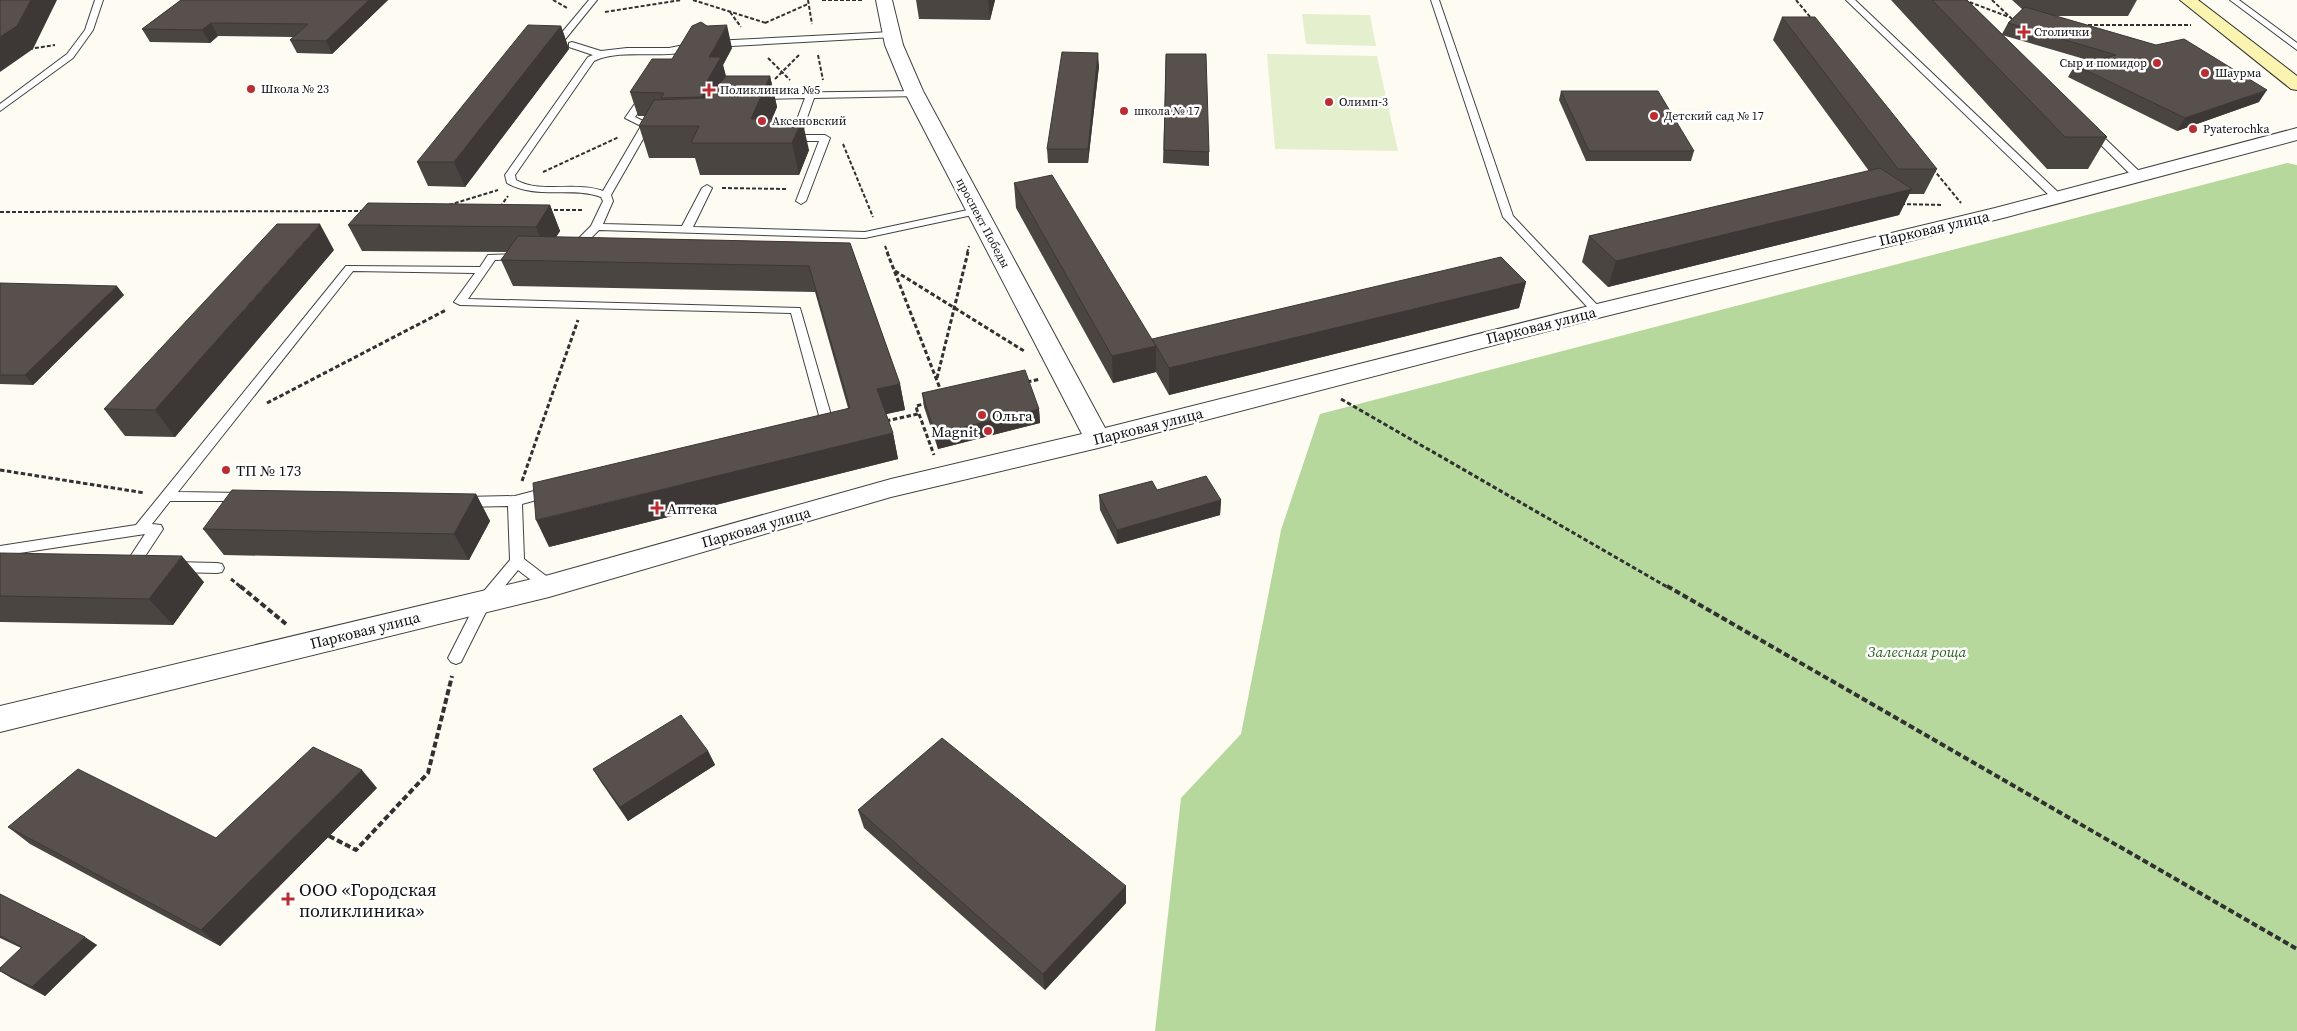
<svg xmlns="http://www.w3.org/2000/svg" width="2297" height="1031" font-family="'Source Serif 4',serif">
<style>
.forest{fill:#b7d89c}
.pitch{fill:#e4efce}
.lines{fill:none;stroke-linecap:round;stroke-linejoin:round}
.service-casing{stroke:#424242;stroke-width:2}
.minor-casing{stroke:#424242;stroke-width:2}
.secondary-casing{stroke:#313131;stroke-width:2}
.path-far2{stroke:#313131;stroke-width:2;stroke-dasharray:4 2;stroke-linecap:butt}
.path-far1{stroke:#313131;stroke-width:3;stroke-dasharray:4.5 2.5;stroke-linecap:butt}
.path{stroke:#313131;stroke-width:4;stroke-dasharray:6 3;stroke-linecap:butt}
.service{fill:#fff;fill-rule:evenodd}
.minor{fill:#fff;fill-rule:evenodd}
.secondary{fill:#fbf3b0;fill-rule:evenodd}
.wall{fill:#4b4541}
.shaded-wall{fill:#3d3835}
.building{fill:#57504c;stroke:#3d3835}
.poi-dot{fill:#ba2d32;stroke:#fff;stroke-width:2}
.labels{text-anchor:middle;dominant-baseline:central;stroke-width:5;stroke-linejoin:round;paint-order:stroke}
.far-poi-label{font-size:12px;fill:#0f0f0f;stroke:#fff;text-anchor:start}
.far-street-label{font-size:12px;fill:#0f0f0f;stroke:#fff}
.street-label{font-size:15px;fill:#0f0f0f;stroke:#fff}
.poi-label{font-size:15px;fill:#0f0f0f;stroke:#fff;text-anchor:start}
.park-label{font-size:15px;font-style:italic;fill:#2f6522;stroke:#fff}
.near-poi-label{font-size:18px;fill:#0f0f0f;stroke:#fff;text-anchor:start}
</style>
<rect width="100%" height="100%" fill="#fefcf2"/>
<path class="forest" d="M2287,163l10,2v866h-1142l26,-233 60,-64 40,-204 39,-116z"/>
<g class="pitch">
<path d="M1302,14l68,1 6,31 -70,-2z"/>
<path d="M1267,54l110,2 21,95 -123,-2z"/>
</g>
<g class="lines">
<g class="service-casing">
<g id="service">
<path d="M95,0h8l-10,30 -20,28 -73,53v-7l67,-50 18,-24z"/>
<path d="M589,0h8l-34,42 3,1v4l-12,-1v-4z"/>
<path d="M1431,0h8l74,216 88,93v4h-8l-90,-96z"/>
<path d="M1846,0h9l206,195v4h-8z"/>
<path d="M2230,0h9l58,43v7z"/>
<path d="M891,32l3,1v4l-181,10 -4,-3 4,-3z"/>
<path d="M572,42l29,9 26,-3h42l25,-5 4,3c-21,17 -74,0 -104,15l-79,114 1,5c25,14 60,1 87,11l38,-65 -16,-8 18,-26h6l2,2 -16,23 16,8 -40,70 2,6 -10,23 79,2 20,-38 5,-3 5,3 -19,39 172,5 112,-24 5,3 -5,3 -112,24 -266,-8 -23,23h-8v-4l23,-23 12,-25 -2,-4c-30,-11 -65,3 -94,-14l-2,-8 83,-118 5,-2 -24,-8v-4z"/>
<path d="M917,91l5,3 -2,2 -106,2 -13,37h24l5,3 -24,63 -5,3 -5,-3 23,-60h-24l-5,-3 15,-40 -48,1 -5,-3 5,-3z"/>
<path d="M2088,128h6l47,45v4h-8l-45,-45z"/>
<path d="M521,254l4,1v4l-30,1 -27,39 332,9 33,114 -1,3 -14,3 -6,-4 8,-5 -29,-106 -331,-8 -6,-3 21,-29 -122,-2 -175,221 66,1 7,5 -2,3h-79l-18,23 9,1 2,4 -27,41h-10l-2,-4 21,-32 -145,22v-10l136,-21 210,-259 134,1 8,-12z"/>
<path d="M553,486l5,2 2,3 -2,3 -36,10 2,55 30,23 2,4 -2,4h-10l-26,-20 -28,34 -29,58 -5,2 -5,-2 -3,-4 31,-61 31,-37 -2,-54 -45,1 -7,-5 7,-5 52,-1z"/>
<path d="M173,562l44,1 5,1 2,4 -2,4 -5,1 -44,-1 -5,-1 -2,-4 2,-4z"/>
</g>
</g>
<g class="minor-casing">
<path id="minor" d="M876,0h16l11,45 20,46 182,337 492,-124 398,-96 302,-80v12l-290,77 -405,100 -504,131 -207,49 -342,100 -549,135v-26l549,-131 342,-96 191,-45 -178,-343 -19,-46z"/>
</g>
<g class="secondary-casing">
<path id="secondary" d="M2180,0h18l99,76v14l-6,-1z"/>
</g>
<g class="path-far2">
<path d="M553,0l14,8"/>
<path d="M693,0l73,23"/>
<path d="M808,0l4,24"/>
<path d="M822,0h42"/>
<path d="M1796,0l15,18"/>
<path d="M1964,0l45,17"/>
<path d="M1992,0l20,19h4"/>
<path d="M605,12l76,-12"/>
<path d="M730,12l11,15"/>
<path d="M765,23l43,-19"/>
<path d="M2082,25h109"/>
<path d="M29,49l26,-4"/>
<path d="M818,55l5,25"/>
<path d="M768,58l22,22"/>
<path d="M775,79l24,-24"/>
<path d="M843,144l30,73"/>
<path d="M1933,169l28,34"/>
<path d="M543,172l76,-35"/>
<path d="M722,188l64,1"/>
<path d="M1901,204l42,1"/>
<path d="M449,205l49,-15"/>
<path d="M500,207l8,-11"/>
<path d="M548,210h36"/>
<path d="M0,212l364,-1"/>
<path d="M885,246l3,7"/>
<path d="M967,253l2,-7"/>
</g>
<g class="path-far1">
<path d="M887,252l54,139"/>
<path d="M895,271l129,80"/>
<path d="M937,378l31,-126"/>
<path d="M1027,382l13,-3"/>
<path d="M1341,399l328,189"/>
<path d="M267,403l179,-93"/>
<path d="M919,414l15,41"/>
<path d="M886,421l32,-7 -2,-8 12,-3"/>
<path d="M0,470l145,23"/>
<path d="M522,481l56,-161"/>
<path d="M231,579l11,9"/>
</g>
<g class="path">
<path d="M240,586l46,38"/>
<path d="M1667,586l630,363"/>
<path d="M329,836l27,14 72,-77 24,-97"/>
</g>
<use href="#service" class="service"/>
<use href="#minor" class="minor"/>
<use href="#secondary" class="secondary"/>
</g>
<g class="wall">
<path d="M181,0h207l-56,54 -35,-1 -7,-13 4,-3 -76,-1 -8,7 -60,-1 -8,-13z"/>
<path d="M916,0h79l-5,20 -71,-1z"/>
<path d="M1891,0h76l35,34 6,-11 14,-14 -10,-9h125l-9,16h-74l205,86 -82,29 -109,-54 7,-12 16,-4 -89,-26 105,102 -19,32h-41z"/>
<path d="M1782,17l155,152 -13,25h-15l-10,21 -291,72 -26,-25 7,-26 280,-65 -96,-131z"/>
<path d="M561,26l8,23 -104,138 -37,-1 -11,-24z"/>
<path d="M732,48l-9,17 3,12 44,-1 7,31 -5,12 37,31 -10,25h-99l-5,-17h-46l-10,-32 6,-10h-7l-8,-24 42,-33z"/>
<path d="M1166,54l43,98v14l-46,-3z"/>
<path d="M1099,66l-11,97h-40l-1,-14z"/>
<path d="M1561,91l133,60 -3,10h-105l-27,-61z"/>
<path d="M1014,183l138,157 374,-58 -7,26 -350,87 -13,-23 -43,11 -97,-175z"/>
<path d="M550,205l10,26 -4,6 294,6 50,141 5,26 -19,4 7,19 5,26 -349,88 299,-139 -33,-116 -302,-6 -12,-26 6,-8 -145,-1 -14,-26z"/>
<path d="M334,250l-159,187 -50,-1 -21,-27z"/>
<path d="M0,283l124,12 -91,90 -33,-1z"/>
<path d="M922,393l117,16 1,14 -102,26 -14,-42z"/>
<path d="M1157,490l64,10 -1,15 -103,29 -17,-34 -1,-15z"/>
<path d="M476,494l14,27 -21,39 -245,-5 -21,-26z"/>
<path d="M0,553l204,29 -31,43 -173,-3z"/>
<path d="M708,751l7,14 -87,56 -27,-39 -8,-13z"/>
<path d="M377,788l-157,158 -190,-102 -22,-17 208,11z"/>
<path d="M858,810l268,76v17l-81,87 -181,-162z"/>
<path d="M0,894l97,51 -52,51 -34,-18 -11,-7 21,-23 -21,-10z"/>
</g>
<g class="shaded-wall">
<path d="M31,0h26l-24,49 -33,23v-35z"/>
<path d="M369,0h19l-56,54 -6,-13z"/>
<path d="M988,0h7l-5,20z"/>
<path d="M211,23l7,13 -8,7 -8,-13z"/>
<path d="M727,25l5,23 -9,17 4,15 -19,41 -7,-24 5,-14 3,-26z"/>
<path d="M561,26l8,23 -104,138 -11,-25z"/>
<path d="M1098,53l1,13 -11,97v-14z"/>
<path d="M770,76l7,31 -15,36 -11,-24z"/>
<path d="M2267,90l-8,12 -82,29 8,-13z"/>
<path d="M802,119l7,31 -10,25 -7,-32z"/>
<path d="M1912,189l-13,26 -291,72 8,-26z"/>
<path d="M550,205l10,26 -14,22 -10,-26z"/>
<path d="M320,224l14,26 -159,187 -20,-27z"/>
<path d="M1526,282l-7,26 -350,87v-27z"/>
<path d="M117,286l7,9 -91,90 -8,-10z"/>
<path d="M1156,346v26l-43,11 -1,-27z"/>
<path d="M900,384l5,26 -23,5 -5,-26z"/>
<path d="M1039,409l1,14 -102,26 -3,-15z"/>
<path d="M893,433l5,26 -349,88 -13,-27z"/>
<path d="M476,494l14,27 -21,39 -15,-26z"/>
<path d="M1221,500l-1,15 -103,29v-14z"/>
<path d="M182,556l22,26 -31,43 -24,-26z"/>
<path d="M708,751l7,14 -87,56 -8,-14z"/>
<path d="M362,770l15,18 -157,158 -19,-16z"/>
<path d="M1126,886v17l-81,87 -2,-16z"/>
<path d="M85,937l12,8 -52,51 -13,-9z"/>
</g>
<g class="building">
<path d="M0,0h31l-14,26 -17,11z"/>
<path d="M181,0h188l-43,41 -36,-1 18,-16 -97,-1 -9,7 -60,-1z"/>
<path d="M1932,0h35l140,137h-42z"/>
<path d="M2025,7l131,38 28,-6 83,51 -82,28 -110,-53 41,-10 -108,-32z"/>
<path d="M1782,17h33l122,152h-39z"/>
<path d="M701,22l6,4 20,-1 -18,32h12l-15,26h7l-12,14 -40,1 3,-5 -34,-1 22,-33h20l20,-33z"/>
<path d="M528,25l33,1 -107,136h-37z"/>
<path d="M1062,52l36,1 -10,96h-41z"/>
<path d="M1166,54h40l3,98 -45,-2z"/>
<path d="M726,76h44l-19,43h51l-10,24h-101l8,-17h-60l15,-26 53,-2z"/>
<path d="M1561,91h97l36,60h-105z"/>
<path d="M1880,168l32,21 -296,72 -27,-25z"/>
<path d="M1052,175l104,171 -44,10 -98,-173z"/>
<path d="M368,203l182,2 -14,22 -188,-2z"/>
<path d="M277,224h43l-165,186 -51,-1z"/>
<path d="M518,236l332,7 50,141 -23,5 16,44 -357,87 -3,-37 317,-75 -41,-142 -308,-6z"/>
<path d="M1501,257l25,25 -357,86 -17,-29z"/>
<path d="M0,283l117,3 -92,89h-25z"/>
<path d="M1025,370l14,39 -104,25 -13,-41z"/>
<path d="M1206,476l15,24 -104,30 -18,-35 53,-14 5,9z"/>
<path d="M232,490l244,4 -22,40 -251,-5z"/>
<path d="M0,553l182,3 -33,43 -149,-3z"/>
<path d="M681,715l27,36 -88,56 -27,-38z"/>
<path d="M942,738l184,148 -83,88 -185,-164z"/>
<path d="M313,747l49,23 -161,160 -193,-103 70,-58 138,69z"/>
<path d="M0,894l85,43 -53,50 -32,-16v-3l22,-21 -22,-11z"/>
</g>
<g class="poi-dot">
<path d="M2021.5 24.5h5v5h5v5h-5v5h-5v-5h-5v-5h5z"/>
<circle cx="2157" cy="63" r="5"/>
<circle cx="2205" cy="73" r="5"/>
<circle cx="251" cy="89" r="5"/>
<path d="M706.5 82.5h5v5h5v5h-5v5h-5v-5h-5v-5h5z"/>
<circle cx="1329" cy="102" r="5"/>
<circle cx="1124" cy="111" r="5"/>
<circle cx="1654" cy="116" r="5"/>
<circle cx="762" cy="121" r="5"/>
<circle cx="2193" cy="129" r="5"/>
<circle cx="982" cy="415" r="5"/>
<circle cx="988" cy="431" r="5"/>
<circle cx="226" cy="470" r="5"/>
<path d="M654.5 500.5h5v5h5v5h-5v5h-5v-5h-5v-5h5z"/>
<path d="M285.5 891.5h5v5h5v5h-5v5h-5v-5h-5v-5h5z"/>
</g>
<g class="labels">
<g class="far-poi-label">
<text x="2034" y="32">Столички</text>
<text x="2147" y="63" text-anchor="end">Сыр и помидор</text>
<text x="2215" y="73">Шаурма</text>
<text x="261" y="89">Школа № 23</text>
<text x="720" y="90">Поликлиника №5</text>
<text x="1339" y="102">Олимп-3</text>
<text x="1134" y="111">школа № 17</text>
<text x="1664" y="116">Детский сад № 17</text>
<text x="772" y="121">Аксеновский</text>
<text x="2203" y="129">Pyaterochka</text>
</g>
<g class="far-street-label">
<text transform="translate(983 223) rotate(62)">проспект Победы</text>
</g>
<g class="street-label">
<text transform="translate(1934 228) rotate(-13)">Парковая улица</text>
<text transform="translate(1541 325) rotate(-14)">Парковая улица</text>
<text transform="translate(1148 426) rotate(-14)">Парковая улица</text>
<text transform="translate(756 527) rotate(-16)">Парковая улица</text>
<text transform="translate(365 630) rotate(-14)">Парковая улица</text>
</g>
<g class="poi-label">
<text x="992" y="415">Ольга</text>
<text x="978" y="431" text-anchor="end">Magnit</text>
<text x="236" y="470">ТП № 173</text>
<text x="667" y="508">Аптека</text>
</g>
<g class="park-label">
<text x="1917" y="651">Залесная роща</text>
</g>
<g class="near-poi-label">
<text x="299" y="889">ООО «Городская<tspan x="299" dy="21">поликлиника»</tspan></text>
</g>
</g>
</svg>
